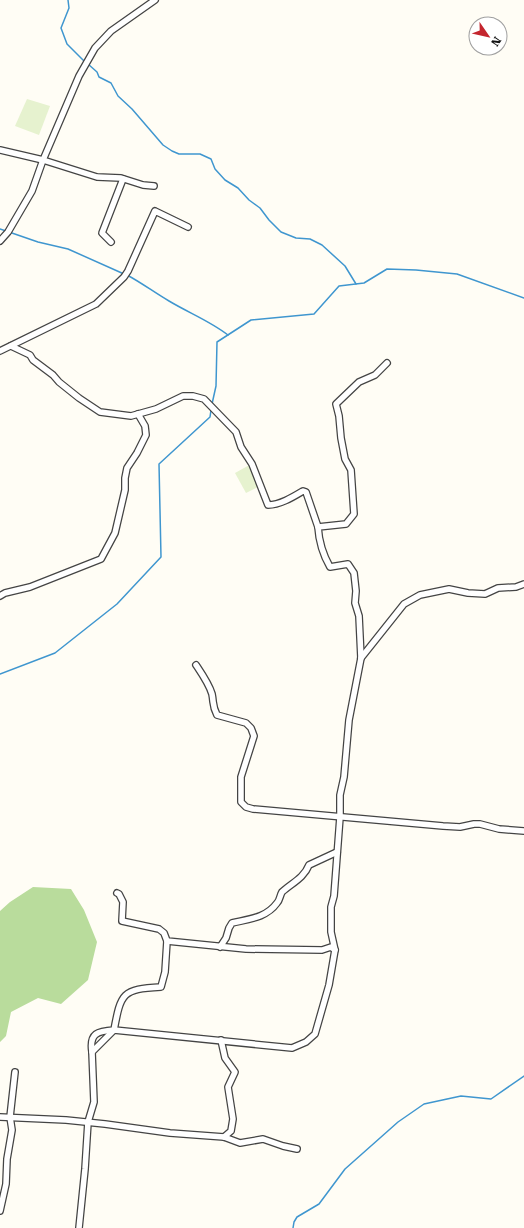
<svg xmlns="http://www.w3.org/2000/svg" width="524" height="1228" font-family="'Roboto Serif',serif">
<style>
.forest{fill:#b9dc9c}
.pitch{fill:#e6f2cf}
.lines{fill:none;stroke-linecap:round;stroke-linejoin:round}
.stream{stroke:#3f96cf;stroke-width:1.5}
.minor-casing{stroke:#444;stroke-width:8}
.minor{stroke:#fff;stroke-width:5.5}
</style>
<rect width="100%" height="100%" fill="#fffdf5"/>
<path class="forest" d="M33,887l38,2 13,21 13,32 -9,38 -27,24 -23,-6 -27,14 -5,24 -6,6v-131l10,-9z"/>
<g class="pitch">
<path d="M27,99l23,7 -11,29 -24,-9z"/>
<path d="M253,463l9,22 -16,8 -11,-20z"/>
</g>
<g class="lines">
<g class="stream">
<path d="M68,0l1,8 -8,20 6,16 18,18"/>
<path d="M88,64l9,8 2,5 12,6 7,13 14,13 31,36 9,6 7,3h21l11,5 4,10 10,11 13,8 11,12 11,8 9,12 12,12 15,6 14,1 12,6 23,21 11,18"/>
<path d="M0,229l6,2"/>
<path d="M9,232l29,10 30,7 56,25"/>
<path d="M127,275c15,8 28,18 42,26 20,12 41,20 59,34"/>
<path d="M212,404l4,-18 1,-44 34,-22 63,-6 25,-28 25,-3 23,-14 29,1 41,4 67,24"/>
<path d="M0,674l55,-21 62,-49 44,-47 -2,-93 51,-47 1,-7"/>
<path d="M293,1228l1,-6 3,-5 22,-13 26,-35 53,-47 26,-18 37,-8 30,3 33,-23"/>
</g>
<g class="minor-casing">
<g id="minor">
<path d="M0,150l43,10 54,17 24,1 22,7 11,1"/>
<path d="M0,241l8,-9 24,-41 11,-31 36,-84 16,-28 16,-17 44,-31"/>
<path d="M111,242l-9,-9 21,-54"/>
<path d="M11,346l19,9 3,5 20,15 6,7 20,16 21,14 31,4 25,-7 27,-13h10l11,3 32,33 5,15 11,17 16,41c12,0 25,-8 35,-14l3,1 12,35"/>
<path d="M0,351l96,-47 28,-27 4,-6 27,-60 33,16"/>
<path d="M0,596l5,-3 25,-6 71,-28 14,-26 10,-43v-12l2,-10 10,-15 9,-18 -1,-9 -7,-12"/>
<path d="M361,658l43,-54 16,-9 29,-6 19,4 17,1 13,-6 18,-1 8,-3"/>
<path d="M196,665c6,9 13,19 16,29 2,10 0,11 5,21l29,8 5,5 3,8 -13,41v25l5,5 7,2 190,17 17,1 14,-3h6l19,5 25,2"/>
<path d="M117,893l2,1 4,8 -1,19 37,8 5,4 3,8 79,8 76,1 9,-3 4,3"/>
<path d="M220,947l6,-9 3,-10 3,-5c17,-4 34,-5 45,-20 3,-3 3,-8 5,-11 10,-9 22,-14 27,-27l28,-13"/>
<path d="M221,1040l4,18 10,14 -7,15 5,32 -2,12 -7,6"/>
<path d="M92,1052c-3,-19 6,-21 22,-22 7,-37 8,-41 47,-43l4,-15 2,-31"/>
<path d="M0,1117l66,3 39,4 65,9 54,4 16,6 23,-4 20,7 14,3"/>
<path d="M0,1211l6,-27 1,-25 5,-29 -2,-13 5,-45"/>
<path d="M79,1228l6,-59 3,-47 6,-20 -2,-50 22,-22 178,18 14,-6 9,-8 14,-49 6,-35 -4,-18v-25l3,-11 6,-79v-22l4,-18 5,-57 12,-62 -2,-42 -4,-13 1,-12 -2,-18 -6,-9 -18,3c-8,-14 -11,-25 -12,-40l28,-3 8,-10 -3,-44 -6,-11 -4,-21 -2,-22 -3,-12 23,-22 16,-7 12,-12"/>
</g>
</g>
<use href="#minor" class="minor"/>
</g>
<g transform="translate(488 36) rotate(124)"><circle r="19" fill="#ffffff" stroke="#a0a0a0"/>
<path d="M0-3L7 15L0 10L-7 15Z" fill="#c4262e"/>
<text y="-6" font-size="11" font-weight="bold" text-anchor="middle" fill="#111111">N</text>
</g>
</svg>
